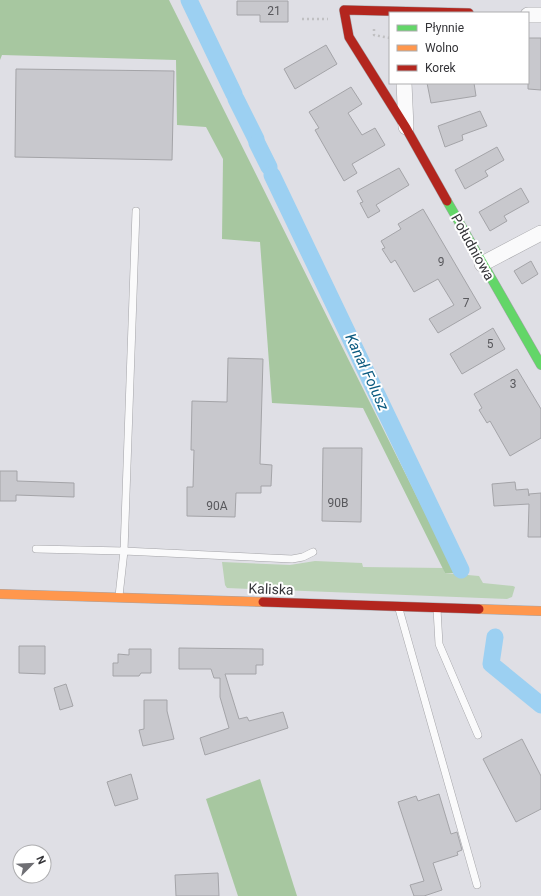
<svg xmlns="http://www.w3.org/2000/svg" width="541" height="896" font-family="Roboto,sans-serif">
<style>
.green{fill:#bbd2b6}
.forest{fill:#a7c7a0}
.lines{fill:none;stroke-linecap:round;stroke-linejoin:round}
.canal{stroke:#9cd0f2;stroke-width:17}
.building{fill:#c8c8cd;stroke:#a4a4a8}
.lane-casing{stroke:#a4a4a8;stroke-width:8}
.street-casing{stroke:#a4a4a8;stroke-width:16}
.fast-casing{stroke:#a4a4a8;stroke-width:10}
.slow-casing{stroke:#a4a4a8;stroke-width:10}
.jam-casing{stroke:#a4a4a8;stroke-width:10}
.path{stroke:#c0c0c2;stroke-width:2.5;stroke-dasharray:2 3;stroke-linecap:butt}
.lane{stroke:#fafafb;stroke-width:7}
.street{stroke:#fafafb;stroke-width:15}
.fast{stroke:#63d668;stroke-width:9}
.slow{stroke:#ff974d;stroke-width:9}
.jam{stroke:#b3261e;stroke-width:9}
.labels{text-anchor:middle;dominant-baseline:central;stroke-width:4;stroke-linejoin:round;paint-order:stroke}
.number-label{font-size:12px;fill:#58585c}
.street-label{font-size:14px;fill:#333337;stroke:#fff}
.water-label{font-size:15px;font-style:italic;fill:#0c5b80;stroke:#fff}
</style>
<rect width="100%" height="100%" fill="#dfdfe5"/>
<path class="green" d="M315,561l47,2 1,4 80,1 2,5 34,3 4,7 30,3 2,1 -3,10 -5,2 -280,-11 -2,-3 -3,-23 68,3z"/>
<g class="forest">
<path d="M0,0h169l286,573h-10l-82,-165 -91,-5 -12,-161 -38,-3 1,-80 -17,-32 -29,-2 -1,-65 -174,-5 -2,5z"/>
<path d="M260,779l37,117h-59l-32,-97z"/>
</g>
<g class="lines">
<g class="canal">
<path d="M189,0l45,94"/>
<path d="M236,99l20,40"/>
<path d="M257,143l12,24"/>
<path d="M272,175l189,395"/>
<path d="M495,637l-4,27 50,41"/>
</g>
</g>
<g class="building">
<path d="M237,1h51v21h-28v-7h-23z"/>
<path d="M528,38h13v52l-13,-1z"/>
<path d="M326,45l11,19 -42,25 -11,-20z"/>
<path d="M16,69l158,2 -2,89 -157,-3z"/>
<path d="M427,83h47l2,13 -45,7z"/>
<path d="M351,87l11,17 -14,9 14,22 13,-7 10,17 -33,19 5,9 -13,8 -29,-51 4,-2 -10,-16z"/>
<path d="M480,111l7,15 -25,9 1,5 -18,7 -7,-21z"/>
<path d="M497,147l7,13 -19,11 3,5 -23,13 -10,-19z"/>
<path d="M399,168l10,17 -33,20 4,6 -12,7 -8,-15 3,-1 -6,-11z"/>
<path d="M521,188l8,14 -25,14 3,5 -17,10 -11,-19z"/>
<path d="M423,209l58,99 -43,25 -9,-14 25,-14 -16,-26 -24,13 -19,-32 -4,3 -9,-14 3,-1 -4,-7 20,-12 -3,-5z"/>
<path d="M531,261l7,13 -16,10 -8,-13z"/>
<path d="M493,328l12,21 -43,25 -12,-20z"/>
<path d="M228,358l35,1 -3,105 12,1 -1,21h-10v7h-25l-1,24 -48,-1v-29h6l1,-37h-3l1,-49 35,1z"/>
<path d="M517,369l24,40v29l-31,18 -20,-35 -3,2 -8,-13 3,-2 -8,-14z"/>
<path d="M323,448h39l-1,74 -39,-1z"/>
<path d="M0,471h17v10l57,2v14l-58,-2v6h-16z"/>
<path d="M515,482l1,8 12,-1 1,7v-2l12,-1v44h-13l1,-33 -35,2 -2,-22z"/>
<path d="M19,646h26v28l-26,-1z"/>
<path d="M179,648l84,1v16h-7v9h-31l14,45 8,-2 2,4 34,-9 5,16 -83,27 -5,-17 29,-10 -9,-31v-19h-6l-3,-9h-32z"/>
<path d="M129,649h22v24h-10l-2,3h-26v-13h5v-9l11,1z"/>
<path d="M66,684l7,22 -13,4 -6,-22z"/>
<path d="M144,700h23v11l7,28 -31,7 -4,-16 5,-1z"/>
<path d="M522,739l19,37v33l-25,13 -33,-63z"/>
<path d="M131,774l7,25 -23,7 -8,-24z"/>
<path d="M439,794l12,40 6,-2 5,18 -5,2 1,3 -25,8 9,27 -18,6h-10l-4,-11 14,-4 -26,-79 18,-6 2,5z"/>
<path d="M218,873l1,23h-43l-1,-21z"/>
</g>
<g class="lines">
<g class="lane-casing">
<g id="lane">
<path d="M36,549l88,2 12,-340"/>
<path d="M119,596l5,-45 168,8 11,-2 10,-5"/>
<path d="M399,609l78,276"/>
<path d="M437,609l2,35 39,91"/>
</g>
</g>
<g class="street-casing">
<g id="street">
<path d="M528,15h13"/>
<path d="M404,83l2,44"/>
<path d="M482,264l59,-31"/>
</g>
</g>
<g class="fast-casing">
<path id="fast" d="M447,201l94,164"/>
</g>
<g class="slow-casing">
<g id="slow">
<path d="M0,594l263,8"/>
<path d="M479,609l62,2"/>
</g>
</g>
<g class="jam-casing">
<g id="jam">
<path d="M447,201l-41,-73 -57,-91 -5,-27 125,3"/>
<path d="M263,602l216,7"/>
</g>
</g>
<g class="path">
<path d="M302,19h26"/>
<path d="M374,29v6l16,3"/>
</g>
<use href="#lane" class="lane"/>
<use href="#street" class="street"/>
<use href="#fast" class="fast"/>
<use href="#slow" class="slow"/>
<use href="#jam" class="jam"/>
</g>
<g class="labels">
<g class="number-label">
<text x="274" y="11">21</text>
<text x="441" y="262">9</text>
<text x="466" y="303">7</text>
<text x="490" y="344">5</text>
<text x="513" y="384">3</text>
<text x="338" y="503">90B</text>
<text x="217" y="506">90A</text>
</g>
<g class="street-label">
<text transform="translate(473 247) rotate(61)">Południowa</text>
<text transform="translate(271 589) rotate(2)">Kaliska</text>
</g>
<g class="water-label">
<text transform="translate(367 372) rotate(65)">Kanał Folusz</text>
</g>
</g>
<rect x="389" y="12" width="140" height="72" fill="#ffffff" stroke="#adadaf"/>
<rect x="397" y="25" width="20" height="6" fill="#63d668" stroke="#adadaf"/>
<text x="425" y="32" font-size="12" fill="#333337">Płynnie</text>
<rect x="397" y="45" width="20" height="6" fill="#ff974d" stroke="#adadaf"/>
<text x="425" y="52" font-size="12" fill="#333337">Wolno</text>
<rect x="397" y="65" width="20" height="6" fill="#b3261e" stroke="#adadaf"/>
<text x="425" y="72" font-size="12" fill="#333337">Korek</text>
<g transform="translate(32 864) rotate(66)"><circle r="19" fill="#ffffff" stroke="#adadaf"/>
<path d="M0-3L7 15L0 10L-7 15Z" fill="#6f6f74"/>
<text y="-6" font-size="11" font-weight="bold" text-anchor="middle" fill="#333337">N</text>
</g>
</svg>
